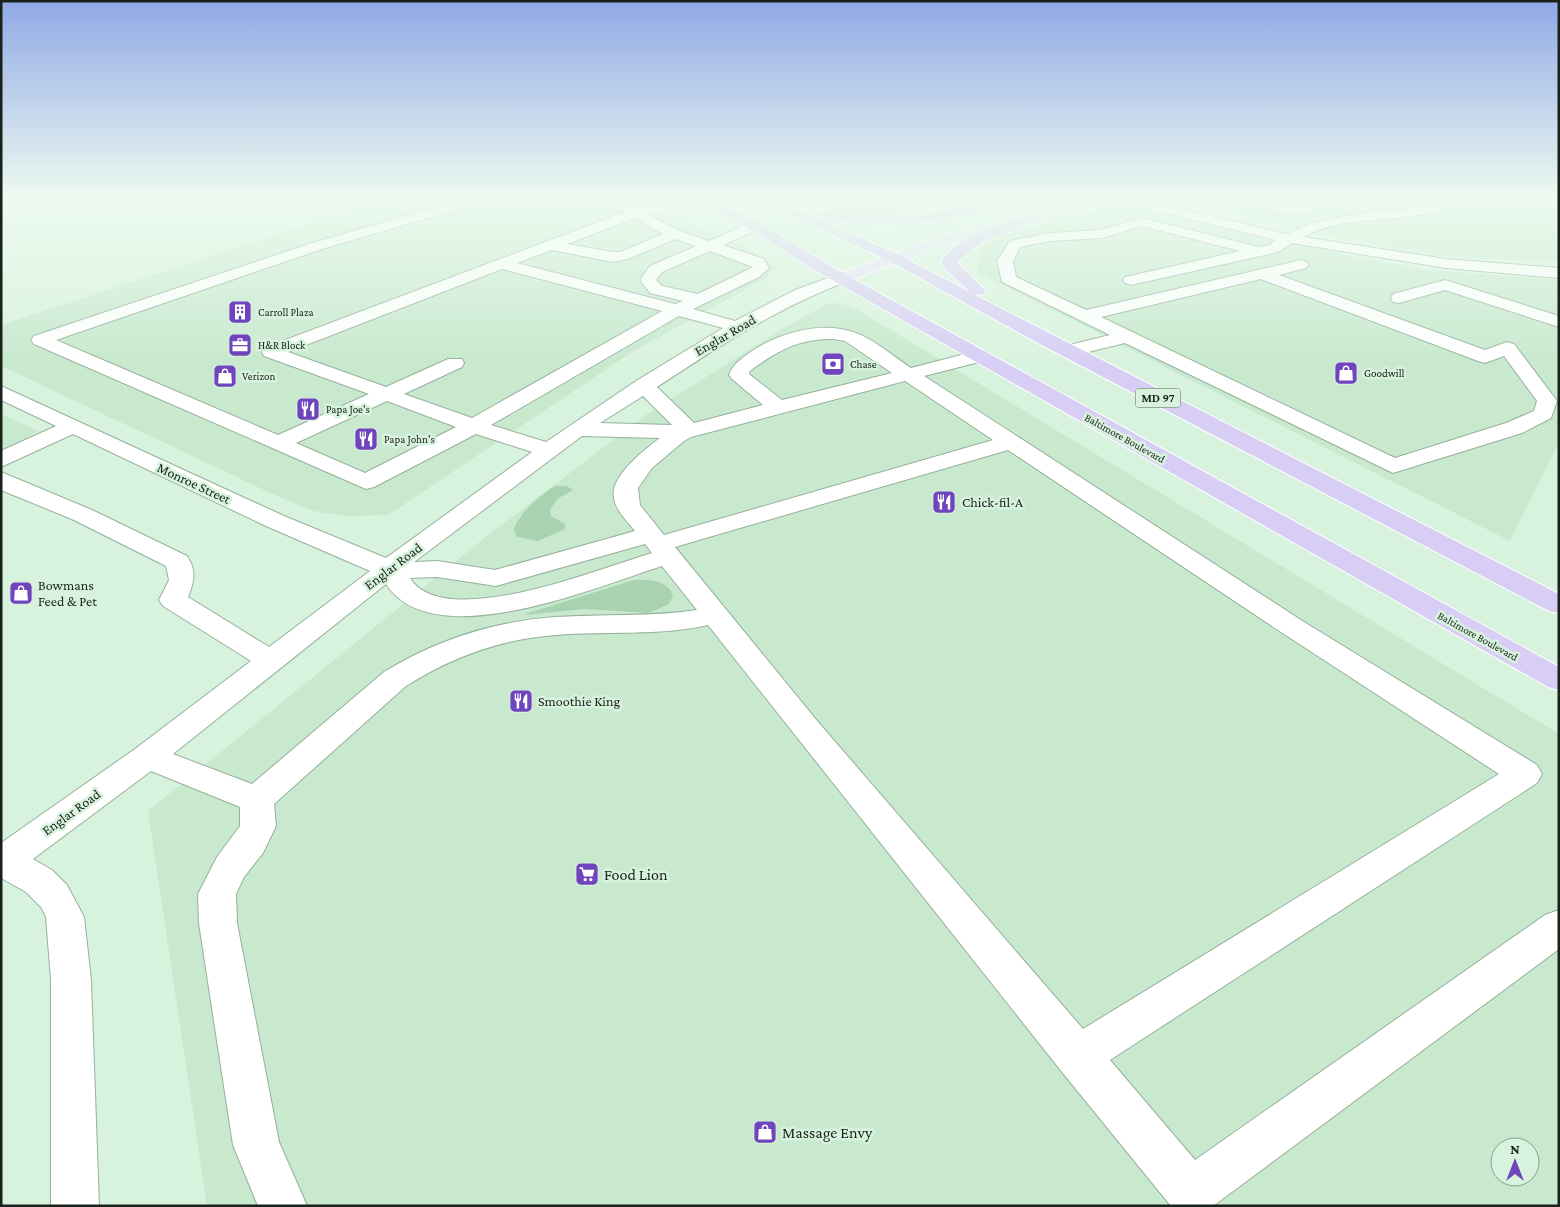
<svg xmlns="http://www.w3.org/2000/svg" width="1560" height="1207" font-family="'Crimson Pro',serif">
<style>
.built{fill:#c8e9ce;fill-rule:evenodd}
.green{fill:#a8d2b0}
.lines{fill:none;stroke-linecap:round;stroke-linejoin:round}
.minor-casing{stroke:#96b09b;stroke-width:2}
.major-casing{stroke:#fff;stroke-width:2}
.highway-casing{stroke:#fff;stroke-width:2}
.minor{fill:#fff;fill-rule:evenodd}
.major{fill:#e8e2f9;fill-rule:evenodd}
.highway{fill:#d8cef5;fill-rule:evenodd}
.labels{text-anchor:middle;dominant-baseline:central;stroke-width:5;stroke-linejoin:round;paint-order:stroke}
.far-poi-label{font-size:11px;fill:#18221a;stroke:#d8f3dd;text-anchor:start}
.far-street-label{font-size:11px;fill:#18221a;stroke:#d8f3dd}
.shield{fill:#d8f3dd;stroke:#526154;stroke-width:1}
.shield-label{font-size:12px;font-weight:bold;fill:#18221a}
.street-label{font-size:14px;fill:#18221a;stroke:#d8f3dd}
.poi-label{font-size:14px;fill:#18221a;stroke:#d8f3dd;text-anchor:start}
.near-poi-label{font-size:16px;fill:#18221a;stroke:#d8f3dd;text-anchor:start}
</style>
<rect width="100%" height="100%" fill="#d8f3dd"/>
<g class="built">
<path d="M394,196h238l125,58 19,12 -11,13 -130,71 -247,165 -42,1 -33,-5 -36,-15 -276,-130v-41z"/>
<path d="M795,196h185l-61,16 -38,3h-32l-24,-6z"/>
<path d="M1151,196h408v66l-92,-4 -68,-8z"/>
<path d="M1123,205l230,52 77,13 129,10v163l-49,98 -533,-269 8,-31 103,-29z"/>
<path d="M834,303l17,3 708,428v472h-1352l-59,-395 339,-275 159,-121 136,-86 44,-25zM1500,1147h30v30h-30z"/>
<path d="M1,414l38,17 -38,21z"/>
</g>
<g class="green">
<path d="M555,486h12l6,4 -16,9 -7,11 1,6 14,8v5l-27,12 -21,-4 -3,-7c4,-16 27,-36 41,-44z"/>
<path d="M634,580c14,-1 33,0 39,15l-4,9 -20,9 -63,-4 -64,6z"/>
</g>
<g class="lines">
<g class="minor-casing">
<g id="minor">
<path d="M475,196h20l-2,3 -171,50 -266,91 222,95 91,-41 -105,-38 -2,-4 2,-4 361,-136 -24,-13 -1,-3h15l22,12 61,-12h7l2,3 -2,3 -57,12 31,17 30,10 40,-18h10l2,3 -2,3 -36,16 41,14 5,9 -10,9 -66,32 42,12 60,-31 47,-17 8,5 -2,3c-70,26 -130,66 -191,106l37,36 69,-18 -31,-26 -3,-4c4,-11 11,-15 20,-22 29,-20 72,-33 107,-20 19,7 38,24 55,35l69,-18 7,2 2,4 -2,4 -63,16 380,246 233,143 5,9 -5,9 -427,277 85,100 350,-245 14,-5v39l-346,257h-42l-109,-134 -354,-447c-50,11 -101,6 -152,10 -55,4 -104,22 -150,51l-132,118 2,22 -13,27 -19,24 -8,17 1,29 42,219 28,64h-49l-25,-61 -34,-222 -1,-29 19,-37 23,-31v-19l-89,-36 -118,88 19,11 15,15 17,32 7,63 8,226h-48v-226l-5,-63 -5,-10 -15,-15 -25,-14v-35l134,-94 116,-88 -88,-55 -4,-6 10,-20 -3,-14 -92,-46 -73,-30v-18l91,38 95,46c10,15 7,26 1,41l81,50 101,-76 -104,-45 -193,-92 -72,33v-16l55,-25 -55,-26v-14l283,130 102,42 146,-106 -56,-18 -102,53 -8,2 -332,-145 -3,-4 3,-4 278,-93zM635,218l28,16 -43,18h-7l-46,-8zM675,239l21,7 -46,20 -10,14 10,13 33,8 -8,3 -158,-41 35,-13 61,12 15,-3zM710,251l43,16 -55,27 -36,-8 -6,-6 6,-8zM502,269l160,42 -190,107 -68,-24 58,-27 2,-4 -2,-4h-14l-62,28 -98,-35zM679,316l44,12 -87,53 -90,61 -55,-17zM834,339l11,2 47,32 -110,27 -33,-26 1,-3c27,-20 49,-33 84,-32zM905,381l88,59 -329,95 -24,-30 -2,-17 14,-20 32,-27 7,-4zM643,396l29,29 -72,-2zM387,401l69,26 -91,46 -69,-30zM582,436l78,2c-15,11 -51,39 -46,60 2,13 13,23 21,33l-140,39 -58,-9 -23,1zM1008,450l276,184 215,140 -416,255 -265,-307 -143,-175zM645,544l7,9c-49,14 -208,80 -242,25l27,-1 59,9zM662,566l35,44c-47,7 -94,4 -141,7 -61,4 -120,23 -172,55l-132,112 -79,-30 213,-170c47,73 212,2 276,-18z"/>
<path d="M825,196c19,-2 36,6 54,6 20,0 39,-8 59,-6 -5,5 -15,7 -22,8 -32,8 -58,6 -89,-5z"/>
<path d="M1107,196h20l160,38c42,-22 87,-20 131,-27 18,-2 31,-11 48,-11 -11,23 -100,23 -126,28 -13,2 -25,7 -37,13l143,22 113,9v10l-113,-10 -154,-25 -12,8 -15,4 -134,30 -6,-2 -2,-3 2,-3 115,-26 -98,-25 -40,12 -52,3 -30,6 -7,14 3,16 70,33 215,-50 5,2 3,3 -3,3 -27,7 206,75 22,-8 7,2 43,57 -6,17 -29,15 -129,40 -268,-130 -57,14 -7,-2 -2,-4 2,-4 49,-12 -108,-53 -5,-21 13,-20 40,-8 51,-3 41,-12 117,29 11,-2 6,-5 -167,-41zM1261,279l217,82 7,2 19,-7 33,45 -3,10 -28,12 -111,35 -294,-141z"/>
<path d="M1204,196h28l65,10 6,-1 11,-9h15l-17,15 -15,3 -87,-14z"/>
<path d="M1445,280l114,36v11l-114,-37 -46,13 -6,-1 -2,-4 2,-4z"/>
</g>
</g>
<g class="major-casing">
<path id="major" d="M1092,196h19l-2,3 -165,47 -96,35 -6,2 -8,-5 2,-3 97,-36z"/>
</g>
<g class="highway-casing">
<g id="highway">
<path d="M684,196c35,-4 114,51 146,70l729,401v23l-11,-3 -730,-415 -69,-43z"/>
<path d="M749,196h17l133,59 71,37 -25,-23 -4,-8c6,-8 12,-14 20,-19 13,-8 65,-30 78,-27l2,3 -2,3 -57,21 -25,20 29,29 -2,3 -9,1 584,299v19l-10,-2 -513,-269 -147,-81z"/>
<path d="M1039,196h15l2,2 -7,4c-70,11 -141,30 -212,18 -7,-1 -16,0 -21,-6l7,-4 29,4 56,1z"/>
</g>
</g>
<use href="#minor" class="minor"/>
<use href="#major" class="major"/>
<use href="#highway" class="highway"/>
</g>
<linearGradient id="sky" x2="0" y2="1"><stop stop-color="#90a9e6"/><stop offset="0.54" stop-color="#edfaf0"/><stop offset="1" stop-color="#edfaf0" stop-opacity="0"/></linearGradient>
<rect width="1560" height="365" fill="url(#sky)"/>
<defs>
<g id="building-square" transform="scale(1.25)"><rect x="-9" y="-9" width="18" height="18" rx="4" fill="#7044bd" stroke="#d8f3dd"/><path d="M-4-6H4V6H1V3H-1V6H-4ZM-2.5-4.3h1.7v1.8h-1.7ZM.8-4.3h1.7v1.8H.8ZM-2.5-1h1.7V.8h-1.7ZM.8-1h1.7V.8H.8Z" fill="#fff"/></g>
<g id="office-square" transform="scale(1.25)"><rect x="-9" y="-9" width="18" height="18" rx="4" fill="#7044bd" stroke="#d8f3dd"/><path d="M-6-3h4V-5.5h4V-3h4V5H-6ZM-1-4.5V-3h2v-1.5ZM-6 0V1H6V0Z" fill="#fff"/></g>
<g id="bank-square" transform="scale(1.25)"><rect x="-9" y="-9" width="18" height="18" rx="4" fill="#7044bd" stroke="#d8f3dd"/><path d="M-6-4H6V4H-6ZM0-2.3a2.3 2.3 0 1 0 0 4.6a2.3 2.3 0 1 0 0-4.6Z" fill="#fff"/></g>
<g id="shop-square" transform="scale(1.25)"><rect x="-9" y="-9" width="18" height="18" rx="4" fill="#7044bd" stroke="#d8f3dd"/><path d="M-5-2.5h2.3a2.7 3.5 0 0 1 5.4 0H5L5.5 6h-11ZM-1.5-2.5h3a1.5 2.3 0 0 0-3 0Z" fill="#fff"/></g>
<g id="restaurant-square" transform="scale(1.25)"><rect x="-9" y="-9" width="18" height="18" rx="4" fill="#7044bd" stroke="#d8f3dd"/><path d="M-5-6h1v4h1v-4h1v4h1v-4h1v5L-1.5 .5V6h-2V.5L-5-1ZM5-6V6H3V1.5H1.5Q1.5-4 5-6Z" fill="#fff"/></g>
<g id="supermarket-square" transform="scale(1.25)"><rect x="-9" y="-9" width="18" height="18" rx="4" fill="#7044bd" stroke="#d8f3dd"/><path d="M-6-5.5h2.5l.6 2H6L4.5 2H-2.5L-4.4-4H-6ZM-1.5 3.2a1.3 1.3 0 1 0 .1 0ZM3 3.2a1.3 1.3 0 1 0 .1 0Z" fill="#fff"/></g>
</defs>
<g fill-rule="evenodd">
<use href="#building-square" x="240" y="312"/>
<use href="#office-square" x="240" y="345"/>
<use href="#bank-square" x="833" y="364"/>
<use href="#shop-square" x="1346" y="373"/>
<use href="#shop-square" x="225" y="376"/>
<use href="#restaurant-square" x="308" y="409"/>
<use href="#restaurant-square" x="366" y="439"/>
<use href="#restaurant-square" x="944" y="502"/>
<use href="#shop-square" x="21" y="593"/>
<use href="#restaurant-square" x="521" y="701"/>
<use href="#supermarket-square" x="587" y="874"/>
<use href="#shop-square" x="765" y="1132"/>
</g>
<g class="labels">
<g class="far-poi-label">
<text x="258" y="312">Carroll Plaza</text>
<text x="258" y="345">H&amp;R Block</text>
<text x="850" y="364">Chase</text>
<text x="1364" y="373">Goodwill</text>
<text x="242" y="376">Verizon</text>
<text x="326" y="409">Papa Joe's</text>
<text x="384" y="439">Papa John's</text>
</g>
<g class="far-street-label">
<text transform="translate(1125 438) rotate(29)">Baltimore Boulevard</text>
<text transform="translate(1478 636) rotate(29)">Baltimore Boulevard</text>
</g>
<rect class="shield" x="1135.5" y="388.5" width="45" height="19" rx="4"/>
<g class="shield-label">
<text x="1158" y="398">MD 97</text>
</g>
<g class="street-label">
<text transform="translate(725 335) rotate(-30)">Englar Road</text>
<text transform="translate(194 483) rotate(25)">Monroe Street</text>
<text transform="translate(393 566) rotate(-37)">Englar Road</text>
<text transform="translate(71 812) rotate(-36)">Englar Road</text>
</g>
<g class="poi-label">
<text x="962" y="502">Chick-fil-A</text>
<text x="38" y="585">Bowmans<tspan x="38" dy="16">Feed &amp; Pet</tspan></text>
<text x="538" y="701">Smoothie King</text>
</g>
<g class="near-poi-label">
<text x="604" y="874">Food Lion</text>
<text x="782" y="1132">Massage Envy</text>
</g>
</g>
<rect width="1560" height="1207" fill="none" stroke="#18221a" stroke-width="5"/>
<g transform="translate(1515 1162)"><circle r="24" fill="#d8f3dd" stroke="#8b9f8f"/>
<path d="M0-4L9 19L0 12L-9 19Z" fill="#7044bd"/>
<text y="-8" font-size="14" font-weight="bold" text-anchor="middle" fill="#18221a">N</text>
</g>
</svg>
